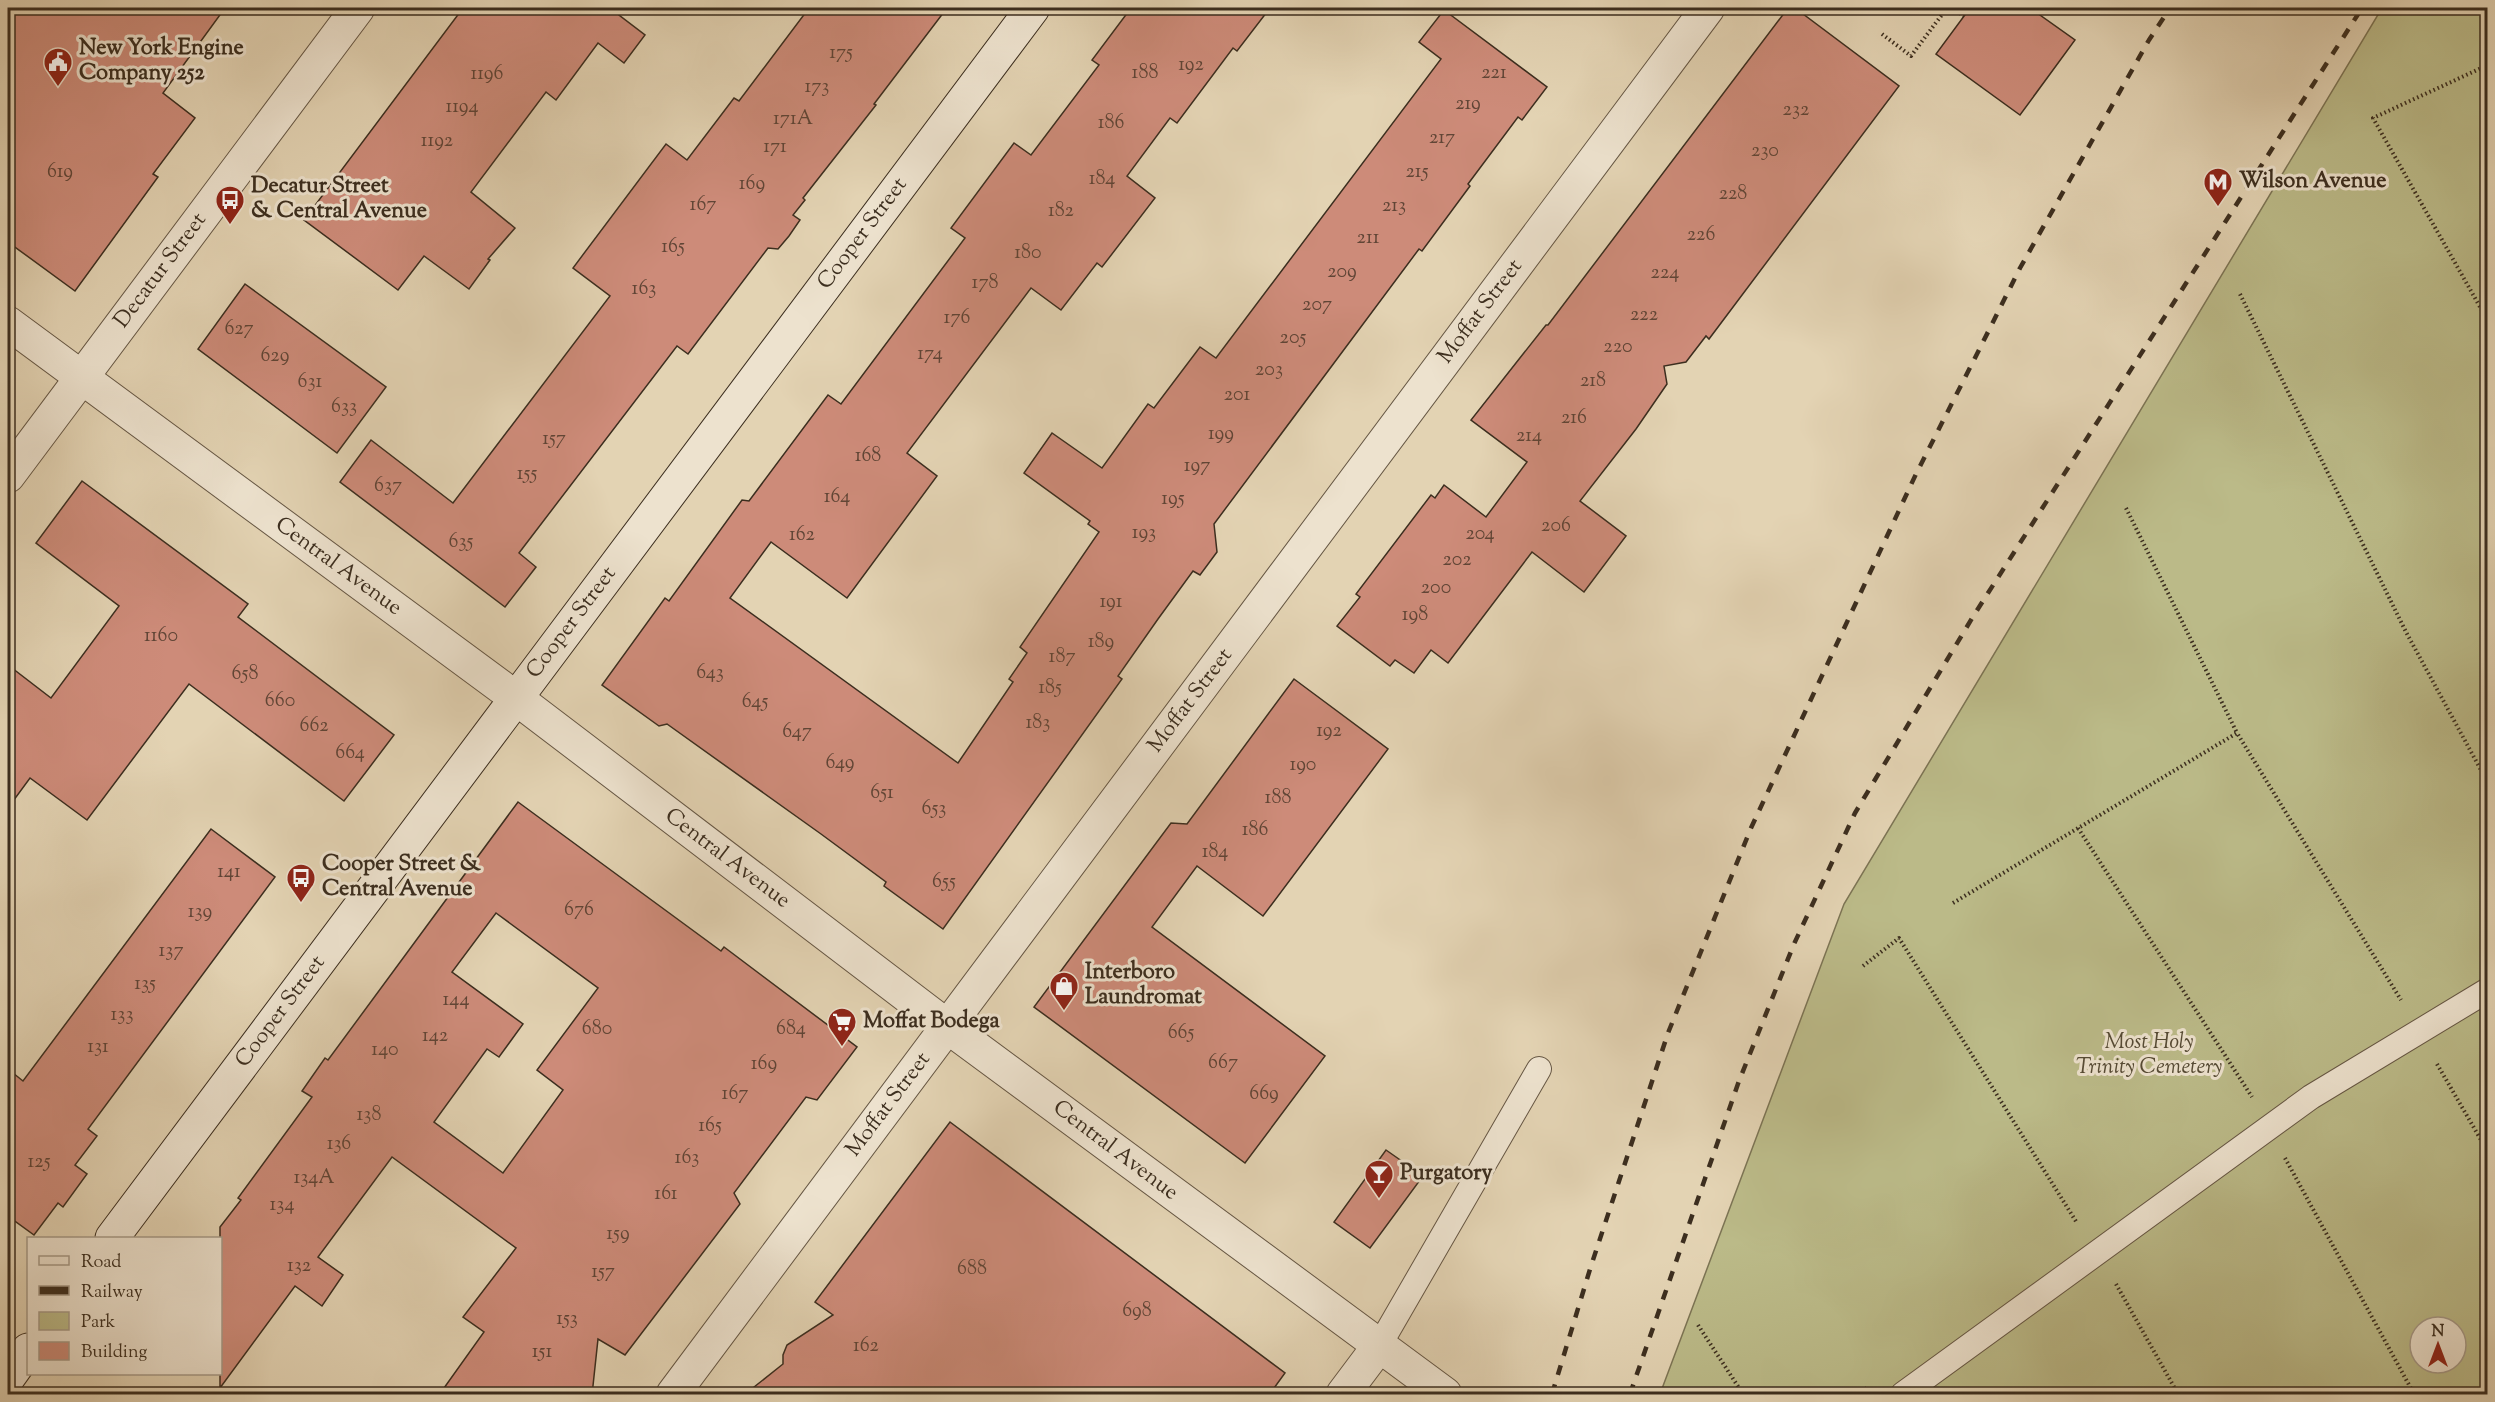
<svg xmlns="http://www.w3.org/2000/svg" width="2495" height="1402" font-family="'Sorts Mill Goudy',serif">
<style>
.green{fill:#bbba88;stroke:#7c7454;stroke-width:1.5;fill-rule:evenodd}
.building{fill:#cd8b79;stroke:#3c2e1f;stroke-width:1.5;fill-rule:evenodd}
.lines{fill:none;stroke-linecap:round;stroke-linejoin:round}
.lane-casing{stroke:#665744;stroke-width:26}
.street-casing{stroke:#665744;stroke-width:35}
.secondary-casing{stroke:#3c2e1f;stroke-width:35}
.path{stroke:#3c2e1f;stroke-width:4;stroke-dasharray:1.5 3;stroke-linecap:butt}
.lane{stroke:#ede2ce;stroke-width:24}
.street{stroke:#ede2ce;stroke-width:33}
.secondary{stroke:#ede2ce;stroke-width:33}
.rail{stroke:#3c2e1f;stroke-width:4.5;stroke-dasharray:10 10;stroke-linecap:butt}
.labels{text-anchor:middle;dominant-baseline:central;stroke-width:6;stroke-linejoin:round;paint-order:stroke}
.number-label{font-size:20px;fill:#604536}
.poi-label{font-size:22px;font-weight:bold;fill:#3c2e1f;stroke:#ede2ce;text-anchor:start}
.street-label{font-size:22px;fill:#3c2e1f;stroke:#ede2ce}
.park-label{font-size:22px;font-style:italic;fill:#554a34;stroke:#ede2ce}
</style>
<rect width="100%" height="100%" fill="#e3d3b3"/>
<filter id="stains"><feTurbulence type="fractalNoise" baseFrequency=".00333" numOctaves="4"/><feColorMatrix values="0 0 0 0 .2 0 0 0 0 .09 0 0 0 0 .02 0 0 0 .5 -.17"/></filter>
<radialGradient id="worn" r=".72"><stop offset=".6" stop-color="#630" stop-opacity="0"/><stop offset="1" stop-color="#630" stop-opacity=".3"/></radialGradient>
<path class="green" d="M2382,8h105v1386h-827l184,-490zM2420,1327h36v36h-36z"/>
<g class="building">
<path d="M8,8h217l-62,85 32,25 -42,56 5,3 -83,114 -67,-49z"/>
<path d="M463,8h161l-5,7 26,20 -21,28 -26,-20 -42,57 -10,-8 -75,100 44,36 -27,31 2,1 -21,29 -45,-33 -26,34 -94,-70z"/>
<path d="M809,8h138l-73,96 2,1 -73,93 2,2 -12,15 7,5 -11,16 -11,13 -10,-1 -80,106 -11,-8 -158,207 17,14 -31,40 -165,-125 31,-42 82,63 157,-207 -37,-28 93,-124 21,16 47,-62 5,3z"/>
<path d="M1131,8h139l-33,43 -4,-3 -56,75 -7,-5 -43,58 28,22 -53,69 -5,-4 -36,47 -30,-22 -124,165 30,23 -90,122 -76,-56 -41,56 228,165 55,-81 -4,-3 18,-26 -7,-6 79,-115 -11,-8 2,-3 -66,-48 28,-40 50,35 46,-64 6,4 46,-61 16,11 225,-299 -22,-17 25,-32 103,77 -25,33 -4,-3 -50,67 2,2 -48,65 -3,-2 -205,275 3,28 -17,23 -7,-4 -35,48 -40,57 4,3 -179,250 -59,-43 2,-4 -65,-48 -154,-110 -8,2 -57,-41 63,-87 4,3 73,-101 7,1 79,-106 13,9 124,-166 -14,-10 63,-85 17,12 68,-90 -7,-5z"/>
<path d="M1788,8h7l104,78 -190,253 -3,-3 -20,26 -22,4 3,18 -31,45 -56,72 46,35 -42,56 -52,-40 -84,111 -17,-13 -17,23 -19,-13 -5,6 -53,-40 23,-29 -4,-3 75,-99 4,3 9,-13 42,32 41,-55 -56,-42 75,-95h2z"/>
<path d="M1970,8h60l45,32 -55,75 -84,-61z"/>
<path d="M245,284l141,103 -49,66 -139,-104z"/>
<path d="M82,481l166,123 -10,13 156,118 -50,66 -155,-117 -102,136 -57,-42 -22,30v-143l43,33 68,-92 -83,-63z"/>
<path d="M1294,679l94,70 -125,167 -66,-50 -45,61 173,129 -80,107 -211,-156 137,-184 16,1z"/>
<path d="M518,802l203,149 3,-4 133,100 -40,53 -11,-3 -72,96 6,11 -115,151 -27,-16 -6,56h-153l45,-63 -21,-15 53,-69 -124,-91 -74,100 25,18 -21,31 -27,-20 -75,102v-161l21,-27 -3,-2 74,-101 -10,-6 23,-33 3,2zM496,913l102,75 -61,82 26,20 -60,83 -69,-51 53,-73 12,8 24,-33 -71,-52z"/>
<path d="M211,829l64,48 -187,252 9,7 -22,29 12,9 -24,33 -5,-4 -24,32 -26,-19v-147l15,12z"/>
<path d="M950,1122l335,251 -16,22h-525l39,-31v-9l4,-10 46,-30 -18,-13z"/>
<path d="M1386,1150l37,26 -53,72 -36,-26z"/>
</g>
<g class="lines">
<g class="lane-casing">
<g id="lane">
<path d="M1379,1346l160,-277"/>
<path d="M1903,1394l408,-297 177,-107"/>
</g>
</g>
<g class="street-casing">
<g id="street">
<path d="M8,323l508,375 432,329 497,367"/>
<path d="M8,476l350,-468"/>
<path d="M673,1394l1035,-1386"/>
<path d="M1343,1394l36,-48"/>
</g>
</g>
<g class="secondary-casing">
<g id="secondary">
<path d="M112,1238l921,-1230"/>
<path d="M8,1378l20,-28"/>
</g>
</g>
<g class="path">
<path d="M1952,8l12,8"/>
<path d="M1882,34l29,22 36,-48"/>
<path d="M2488,65l-115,53 115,203"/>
<path d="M2240,294l166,338 82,151"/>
<path d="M2126,508l111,225"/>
<path d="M2078,828l174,269"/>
<path d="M1953,903l284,-170 164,267"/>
<path d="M1863,966l36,-28 178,285"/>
<path d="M2437,1064l51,88"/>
<path d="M2285,1158l129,236"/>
<path d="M2116,1284l62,110"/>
<path d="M1698,1325l45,69"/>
<path d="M1858,1394l9,-6"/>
</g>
<use href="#lane" class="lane"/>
<use href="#street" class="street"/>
<use href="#secondary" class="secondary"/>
<g class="rail">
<path d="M1552,1394l39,-128 77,-233 83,-205 165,-354 63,-124 41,-82 129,-228 21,-32"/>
<path d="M1630,1394l109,-313 55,-137 61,-131 119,-198 388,-607"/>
</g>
</g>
<defs>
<g id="civic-pin" transform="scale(1.5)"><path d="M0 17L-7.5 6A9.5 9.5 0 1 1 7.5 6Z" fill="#8f2418" stroke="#ede2ce"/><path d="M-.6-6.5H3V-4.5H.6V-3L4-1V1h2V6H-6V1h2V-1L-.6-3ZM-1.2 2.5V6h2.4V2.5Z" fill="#fff"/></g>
<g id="metro-pin" transform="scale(1.5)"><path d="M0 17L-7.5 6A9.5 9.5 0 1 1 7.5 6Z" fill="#8f2418" stroke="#ede2ce"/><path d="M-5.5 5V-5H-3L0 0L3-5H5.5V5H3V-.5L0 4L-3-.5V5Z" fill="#fff"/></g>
<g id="bus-pin" transform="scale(1.5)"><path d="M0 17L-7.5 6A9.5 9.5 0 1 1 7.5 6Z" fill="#8f2418" stroke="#ede2ce"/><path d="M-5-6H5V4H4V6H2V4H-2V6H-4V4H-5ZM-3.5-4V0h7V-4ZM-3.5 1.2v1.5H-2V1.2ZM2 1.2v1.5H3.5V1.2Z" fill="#fff"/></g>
<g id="shop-pin" transform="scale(1.5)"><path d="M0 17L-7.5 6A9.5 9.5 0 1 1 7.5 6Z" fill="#8f2418" stroke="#ede2ce"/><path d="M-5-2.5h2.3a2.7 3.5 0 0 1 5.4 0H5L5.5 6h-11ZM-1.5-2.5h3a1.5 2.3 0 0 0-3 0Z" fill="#fff"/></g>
<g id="supermarket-pin" transform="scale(1.5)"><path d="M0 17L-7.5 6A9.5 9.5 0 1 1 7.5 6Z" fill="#8f2418" stroke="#ede2ce"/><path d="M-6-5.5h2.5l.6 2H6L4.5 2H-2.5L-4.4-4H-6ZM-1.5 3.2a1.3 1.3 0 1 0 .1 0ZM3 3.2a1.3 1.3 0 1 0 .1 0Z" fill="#fff"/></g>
<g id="bar-pin" transform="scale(1.5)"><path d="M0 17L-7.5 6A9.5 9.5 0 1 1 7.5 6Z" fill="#8f2418" stroke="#ede2ce"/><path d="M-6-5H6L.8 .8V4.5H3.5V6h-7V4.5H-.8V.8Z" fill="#fff"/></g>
</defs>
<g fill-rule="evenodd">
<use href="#civic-pin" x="58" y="62"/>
<use href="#metro-pin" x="2218" y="182"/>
<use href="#bus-pin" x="230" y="200"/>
<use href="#bus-pin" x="301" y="878"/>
<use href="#shop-pin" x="1064" y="986"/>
<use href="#supermarket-pin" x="842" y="1022"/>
<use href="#bar-pin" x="1379" y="1174"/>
</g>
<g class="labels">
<g class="number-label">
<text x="841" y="53">175</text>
<text x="1191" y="65">192</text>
<text x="1145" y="73">188</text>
<text x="1494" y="73">221</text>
<text x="487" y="74">1196</text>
<text x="817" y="87">173</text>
<text x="1468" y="104">219</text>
<text x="462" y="107">1194</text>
<text x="1796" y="110">232</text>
<text x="793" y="119">171A</text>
<text x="1111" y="123">186</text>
<text x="1442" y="138">217</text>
<text x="437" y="141">1192</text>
<text x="775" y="147">171</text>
<text x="1765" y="151">230</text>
<text x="60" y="172">619</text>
<text x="1417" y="172">215</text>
<text x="1102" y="179">184</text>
<text x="752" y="184">169</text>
<text x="1733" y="194">228</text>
<text x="703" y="205">167</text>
<text x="1394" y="206">213</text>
<text x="1061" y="211">182</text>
<text x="1701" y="235">226</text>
<text x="1368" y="238">211</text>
<text x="673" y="247">165</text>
<text x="1028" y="253">180</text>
<text x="1342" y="272">209</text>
<text x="1665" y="273">224</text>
<text x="985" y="283">178</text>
<text x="644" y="289">163</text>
<text x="1317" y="305">207</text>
<text x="1644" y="315">222</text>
<text x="957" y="318">176</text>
<text x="239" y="329">627</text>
<text x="1293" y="338">205</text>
<text x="1618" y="347">220</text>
<text x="930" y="354">174</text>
<text x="275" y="356">629</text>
<text x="1269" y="370">203</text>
<text x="1593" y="381">218</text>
<text x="310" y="382">631</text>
<text x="1237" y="395">201</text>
<text x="344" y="407">633</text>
<text x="1574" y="418">216</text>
<text x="1221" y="434">199</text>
<text x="1529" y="436">214</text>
<text x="554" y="439">157</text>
<text x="868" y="456">168</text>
<text x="1197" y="466">197</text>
<text x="527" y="474">155</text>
<text x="388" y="486">637</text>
<text x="837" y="497">164</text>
<text x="1173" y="499">195</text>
<text x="1556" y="526">206</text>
<text x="1144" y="533">193</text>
<text x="1480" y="534">204</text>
<text x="802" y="535">162</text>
<text x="461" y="542">635</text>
<text x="1457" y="560">202</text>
<text x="1436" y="588">200</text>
<text x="1111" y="602">191</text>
<text x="1415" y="615">198</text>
<text x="161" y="636">1160</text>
<text x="1101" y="642">189</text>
<text x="1062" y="657">187</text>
<text x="710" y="673">643</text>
<text x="245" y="674">658</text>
<text x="1050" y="688">185</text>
<text x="280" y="701">660</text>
<text x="755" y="702">645</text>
<text x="1038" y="723">183</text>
<text x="314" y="726">662</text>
<text x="1329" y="731">192</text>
<text x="797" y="732">647</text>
<text x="350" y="753">664</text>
<text x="840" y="763">649</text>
<text x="1303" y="765">190</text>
<text x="882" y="793">651</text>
<text x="1278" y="798">188</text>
<text x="934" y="809">653</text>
<text x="1255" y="830">186</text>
<text x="1215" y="852">184</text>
<text x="229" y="872">141</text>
<text x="944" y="882">655</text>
<text x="579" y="910">676</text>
<text x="200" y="912">139</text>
<text x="171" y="951">137</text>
<text x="145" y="984">135</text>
<text x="456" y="1000">144</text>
<text x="122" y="1015">133</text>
<text x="597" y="1029">680</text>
<text x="791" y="1029">684</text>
<text x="1181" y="1033">665</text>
<text x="435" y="1036">142</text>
<text x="98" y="1047">131</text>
<text x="385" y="1050">140</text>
<text x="1223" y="1063">667</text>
<text x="764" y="1064">169</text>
<text x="735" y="1094">167</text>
<text x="1264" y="1094">669</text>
<text x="369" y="1115">138</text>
<text x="710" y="1126">165</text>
<text x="339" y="1144">136</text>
<text x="687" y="1158">163</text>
<text x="39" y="1162">125</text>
<text x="314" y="1178">134A</text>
<text x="666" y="1194">161</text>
<text x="282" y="1205">134</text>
<text x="618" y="1234">159</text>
<text x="299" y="1266">132</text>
<text x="972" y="1269">688</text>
<text x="603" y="1272">157</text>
<text x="1137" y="1311">698</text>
<text x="567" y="1319">153</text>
<text x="866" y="1346">162</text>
<text x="542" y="1352">151</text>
</g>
<g class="poi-label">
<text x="79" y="49">New York Engine<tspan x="79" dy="25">Company 252</tspan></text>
<text x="2239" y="182">Wilson Avenue</text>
<text x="251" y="187">Decatur Street<tspan x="251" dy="25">&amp; Central Avenue</tspan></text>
<text x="322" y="865">Cooper Street &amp;<tspan x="322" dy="25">Central Avenue</tspan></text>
<text x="1085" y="973">Interboro<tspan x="1085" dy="25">Laundromat</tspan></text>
<text x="863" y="1022">Moffat Bodega</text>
<text x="1400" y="1174">Purgatory</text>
</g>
<g class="street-label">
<text transform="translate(863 234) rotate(-53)">Cooper Street</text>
<text transform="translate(161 271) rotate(-53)">Decatur Street</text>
<text transform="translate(1481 312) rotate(-53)">Moffat Street</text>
<text transform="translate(338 567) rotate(36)">Central Avenue</text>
<text transform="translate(572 623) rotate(-53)">Cooper Street</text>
<text transform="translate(1191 701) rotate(-53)">Moffat Street</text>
<text transform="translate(727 859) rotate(37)">Central Avenue</text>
<text transform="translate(281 1012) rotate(-53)">Cooper Street</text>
<text transform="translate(889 1105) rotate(-53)">Moffat Street</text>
<text transform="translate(1115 1151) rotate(37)">Central Avenue</text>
</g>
<g class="park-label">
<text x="2149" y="1043">Most Holy<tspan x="2149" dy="25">Trinity Cemetery</tspan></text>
</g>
</g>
<rect width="2495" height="1402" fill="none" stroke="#e3d3b3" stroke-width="30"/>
<rect x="9" y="9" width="2477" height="1384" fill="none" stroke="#3c2e1f" stroke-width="3"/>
<rect x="15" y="15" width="2465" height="1372" fill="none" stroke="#3c2e1f" stroke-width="1.5"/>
<rect x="27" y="1237" width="195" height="138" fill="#ede2ce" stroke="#a69a88" stroke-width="1.5"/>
<rect x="39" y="1256" width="30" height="9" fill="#ede2ce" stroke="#a69a88" stroke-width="1.5"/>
<text x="81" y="1267" font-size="18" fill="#3c2e1f">Road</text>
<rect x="39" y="1286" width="30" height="9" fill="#3c2e1f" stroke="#a69a88" stroke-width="1.5"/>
<text x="81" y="1297" font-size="18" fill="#3c2e1f">Railway</text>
<rect x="39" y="1312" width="30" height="18" fill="#bbba88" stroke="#a69a88" stroke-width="1.5"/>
<text x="81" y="1327" font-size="18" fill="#3c2e1f">Park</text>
<rect x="39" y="1342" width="30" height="18" fill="#cd8b79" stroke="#a69a88" stroke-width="1.5"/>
<text x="81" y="1357" font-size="18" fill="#3c2e1f">Building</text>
<g transform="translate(2438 1345)"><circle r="28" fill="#ede2ce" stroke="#a69a88" stroke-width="1.5"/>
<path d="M0-4.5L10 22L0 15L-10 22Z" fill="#8f2418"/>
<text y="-9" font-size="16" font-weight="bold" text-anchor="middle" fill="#3c2e1f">N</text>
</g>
<rect width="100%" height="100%" filter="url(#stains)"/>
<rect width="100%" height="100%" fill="url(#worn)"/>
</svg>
